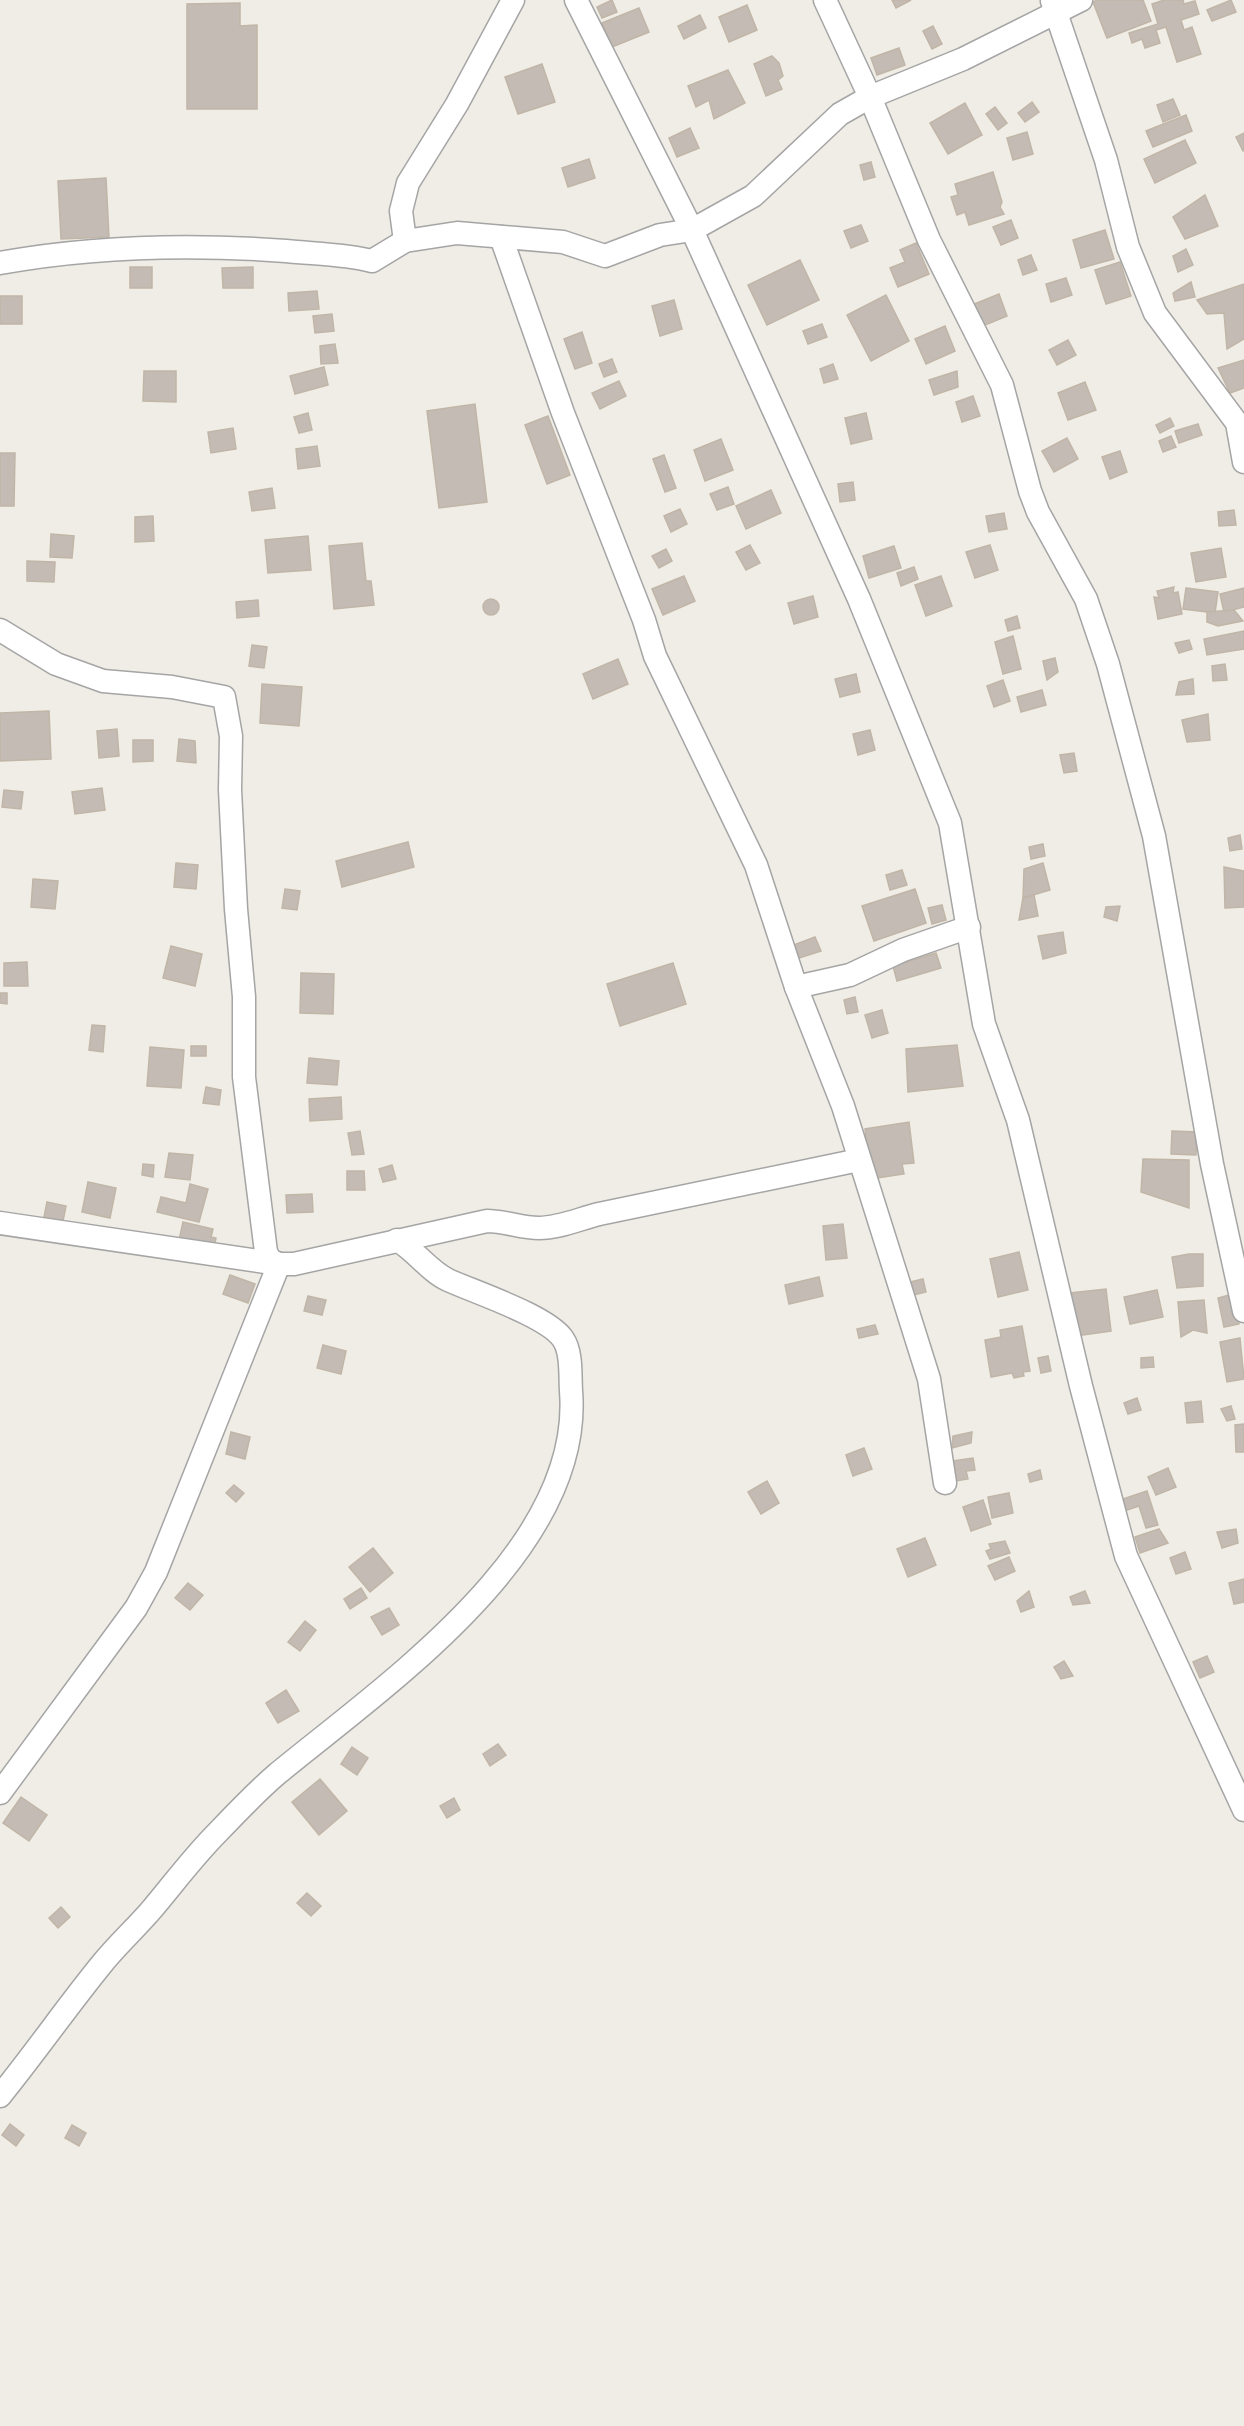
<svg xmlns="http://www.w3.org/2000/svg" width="1244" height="2426" font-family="Cabin,sans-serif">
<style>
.building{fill:#c4bcb4;stroke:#c1b5a7;stroke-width:1.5}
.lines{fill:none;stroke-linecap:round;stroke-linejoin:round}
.street-casing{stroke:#a5a5a5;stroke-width:25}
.street{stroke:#fff;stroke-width:22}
</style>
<rect width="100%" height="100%" fill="#efede5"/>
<g class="building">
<path d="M612,0l5,12 -15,6 -5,-11z"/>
<path d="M892,0h19l-15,8z"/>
<path d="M1097,0h46l8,21 -44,17 -14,-36z"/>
<path d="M1164,0h19l1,4 11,-3 4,13 -18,6 3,10 8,-3 9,27 -24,8 -11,-35 -10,3 4,13 -15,5 -3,-9 -10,4 -3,-10 29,-9 -6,-20z"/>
<path d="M1231,0l5,12 -24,9 -5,-11z"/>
<path d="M240,3v23l17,-1v84h-70v-105z"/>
<path d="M747,5l10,25 -28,12 -10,-25z"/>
<path d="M639,8l10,24 -37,15 -10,-24z"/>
<path d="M700,15l6,13 -22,11 -6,-13z"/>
<path d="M933,26l9,18 -10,5 -9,-18z"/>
<path d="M899,48l6,17 -28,10 -6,-17z"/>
<path d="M772,56l7,7 4,13 -5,4 4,9 -16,7 -12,-32z"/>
<path d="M542,64l13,38 -37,12 -13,-37z"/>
<path d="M728,70l17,33 -31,16 -5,-19 -13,7 -8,-21z"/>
<path d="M1173,99l7,16 -17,7 -6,-17z"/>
<path d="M1032,102l7,10 -14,10 -7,-9z"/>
<path d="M965,103l17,32 -34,19 -18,-31z"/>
<path d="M995,107l12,16 -9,7 -12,-16z"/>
<path d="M1186,115l6,16 -39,16 -7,-16z"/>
<path d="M690,128l9,20 -22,9 -8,-19z"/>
<path d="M1027,132l6,22 -20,6 -6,-22z"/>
<path d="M1244,133v17l-1,1 -7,-14z"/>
<path d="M1185,140l11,23 -41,20 -11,-24z"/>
<path d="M589,159l6,19 -27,9 -6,-19z"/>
<path d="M871,162l4,15 -11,3 -4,-15z"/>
<path d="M993,172l9,30 -2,5 4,7 -35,11 -4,-13 -8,3 -6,-18 7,-2 -3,-11z"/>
<path d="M106,178l3,59 -48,2 -3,-58z"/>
<path d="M1205,195l13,31 -33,13 -12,-22z"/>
<path d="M1011,220l7,18 -17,7 -8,-18z"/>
<path d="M861,225l7,16 -17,7 -7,-17z"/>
<path d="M1105,230l9,29 -33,9 -8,-28z"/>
<path d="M916,243l13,31 -31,13 -8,-19 15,-6 -5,-12z"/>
<path d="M1186,249l7,16 -15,7 -5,-16z"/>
<path d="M1031,255l6,15 -14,5 -5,-15z"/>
<path d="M800,260l19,40 -52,25 -19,-40z"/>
<path d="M1120,262l11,34 -25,8 -11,-34z"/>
<rect x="130" y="267" width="22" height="21"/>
<path d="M253,267v21h-30l-1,-20z"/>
<path d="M1066,278l6,17 -21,7 -5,-18z"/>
<path d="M1191,282l4,15 -20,4 -2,-8z"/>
<path d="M1244,284v55l-17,10 -3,-36 -17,1 -10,-14z"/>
<path d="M317,291l2,18 -30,2 -1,-18z"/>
<path d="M999,294l8,22 -27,11 -8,-22z"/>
<path d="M886,295l23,46 -38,20 -24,-46z"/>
<rect x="0" y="296" width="22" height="28"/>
<path d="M674,300l8,29 -22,7 -8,-30z"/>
<path d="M332,314l2,17 -19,2 -2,-17z"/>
<path d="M822,324l5,13 -19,7 -5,-13z"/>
<path d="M945,326l10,25 -29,13 -11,-25z"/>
<path d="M582,332l10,31 -17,6 -11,-30z"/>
<path d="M1068,340l8,15 -19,10 -8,-15z"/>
<path d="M335,344l3,19 -17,1 -1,-18z"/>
<path d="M612,359l5,13 -13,5 -5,-13z"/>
<path d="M1244,360v28l-14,5 -12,-25z"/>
<path d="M833,364l5,15 -14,4 -4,-14z"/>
<path d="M324,367l4,18 -33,9 -5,-18z"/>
<path d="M144,371h32v31l-33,-1z"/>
<path d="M957,371l1,16 -24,8 -5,-15z"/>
<path d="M619,381l7,15 -26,13 -8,-16z"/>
<path d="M1085,382l11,28 -28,10 -10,-27z"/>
<path d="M973,396l7,20 -18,6 -6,-20z"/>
<path d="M475,404l12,98 -48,6 -12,-97z"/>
<path d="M308,413l4,17 -13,3 -5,-16z"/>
<path d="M866,413l6,26 -21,5 -6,-26z"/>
<path d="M548,416l22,59 -23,9 -22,-59z"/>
<path d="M1170,418l4,8 -14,7 -4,-8z"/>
<path d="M1198,424l4,11 -23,8 -4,-12z"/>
<path d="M233,428l3,21 -25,4 -3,-21z"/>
<path d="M1171,436l5,11 -13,5 -4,-11z"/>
<path d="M1067,438l11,21 -24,13 -12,-21z"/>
<path d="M721,439l12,31 -28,11 -11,-31z"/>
<path d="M317,446l3,20 -22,3 -2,-20z"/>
<path d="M1120,451l7,21 -17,7 -8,-22z"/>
<path d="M0,453h15l-1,53h-14z"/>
<path d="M664,455l12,33 -11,4 -12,-33z"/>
<path d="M853,482l2,18 -15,2 -2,-18z"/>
<path d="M728,487l6,17 -17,6 -7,-16z"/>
<path d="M272,488l3,20 -23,3 -3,-19z"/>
<path d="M771,490l10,23 -35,16 -10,-23z"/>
<path d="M680,509l7,15 -16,8 -7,-16z"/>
<path d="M1234,510l2,15 -17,1 -1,-14z"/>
<path d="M1004,513l3,16 -18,3 -3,-16z"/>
<path d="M153,516l1,25 -19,1v-25z"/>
<path d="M51,534l23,2 -2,22 -22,-1z"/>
<path d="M308,536l3,34 -43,3 -3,-33z"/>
<path d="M362,543l4,38h5l3,24 -40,4 -5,-63z"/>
<path d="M750,545l10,18 -14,7 -10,-18z"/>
<path d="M990,545l8,25 -23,8 -9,-26z"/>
<path d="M894,546l7,22 -32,10 -6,-22z"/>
<path d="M1221,548l5,29 -30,5 -5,-29z"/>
<path d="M666,549l6,12 -13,7 -7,-12z"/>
<path d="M27,561l28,1 -1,20 -27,-1z"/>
<path d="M914,567l4,12 -17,7 -4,-13z"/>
<path d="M684,576l11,25 -32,14 -11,-26z"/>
<path d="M941,576l11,30 -26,10 -11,-31z"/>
<path d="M1174,587l-1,6 5,-1 4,22 -24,5 -4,-22 5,1 -2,-7z"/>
<path d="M1186,588l32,4 -3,21 -32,-4z"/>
<path d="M1244,588v19l-20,5 -4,-18z"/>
<path d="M813,596l5,21 -24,7 -6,-21z"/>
<circle cx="491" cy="607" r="8"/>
<path d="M258,600l1,16 -22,2 -1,-16z"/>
<path d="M1234,610l9,11 -25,5 -11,-4v-10z"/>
<path d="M1017,616l3,12 -12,3 -3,-11z"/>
<path d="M1244,631v18l-37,6 -3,-16z"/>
<path d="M1013,636l8,33 -18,5 -8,-32z"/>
<path d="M1189,640l3,9 -13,4 -4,-10z"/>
<path d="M252,645l15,2 -3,21 -15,-2z"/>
<path d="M1055,658l3,14 -11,8 -4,-19z"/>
<path d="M618,659l10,25 -35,15 -10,-25z"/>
<path d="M1225,664l2,16 -14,1 -1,-15z"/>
<path d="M856,674l4,18 -20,5 -5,-18z"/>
<path d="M1193,679l1,15 -18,1 3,-13z"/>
<path d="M1003,680l7,21 -16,6 -7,-21z"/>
<path d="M262,684l40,3 -3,39 -39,-3z"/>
<path d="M1042,690l4,15 -25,7 -4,-15z"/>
<path d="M49,711l2,48 -51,2v-48z"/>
<path d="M1208,714l2,26 -23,2 -5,-22z"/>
<path d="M117,729l2,27 -20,2 -2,-27z"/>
<path d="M870,730l5,20 -17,5 -5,-21z"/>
<path d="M179,739l16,2 1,22 -19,-2z"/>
<path d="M133,740h20v21l-20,1z"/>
<path d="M1074,753l3,18 -13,2 -4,-18z"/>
<path d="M102,788l3,22 -30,4 -3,-22z"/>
<path d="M4,790l19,2 -2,17 -19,-2z"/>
<path d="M1240,835l2,14 -12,2 -2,-13z"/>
<path d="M408,842l6,25 -72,20 -6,-26z"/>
<path d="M1043,844l2,12 -14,3 -2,-12z"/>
<path d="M176,863l22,2 -2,24 -22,-2z"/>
<path d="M1043,863l7,27 -27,8 1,-29z"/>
<path d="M1224,867l20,4v36l-19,1z"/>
<path d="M902,870l5,15 -17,5 -4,-15z"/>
<path d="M33,879l25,2 -3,28 -24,-2z"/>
<path d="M285,889l15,2 -3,19 -15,-2z"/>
<path d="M915,889l11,34 -52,18 -12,-35z"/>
<path d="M1034,895l4,21 -19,4 4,-22z"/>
<path d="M942,905l4,15 -14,4 -4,-16z"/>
<path d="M1120,906l-3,15 -13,-4 2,-10z"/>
<path d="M1063,932l3,21 -23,6 -5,-23z"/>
<path d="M815,937l6,14 -22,7 -5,-13z"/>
<path d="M171,946l31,8 -7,32 -32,-8z"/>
<path d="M936,953l5,15 -44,13 -4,-15z"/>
<path d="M27,962l1,24h-24v-23z"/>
<path d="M673,963l13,41 -66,22 -13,-42z"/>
<path d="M301,973l33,1 -1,40 -33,-1z"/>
<path d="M0,993h7v11l-7,-1z"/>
<path d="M855,997l3,15 -11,2 -3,-14z"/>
<path d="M882,1010l6,23 -16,5 -7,-23z"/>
<path d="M92,1025l13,1 -2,26 -14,-2z"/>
<path d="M957,1045l6,41 -55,6 -2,-43z"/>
<rect x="191" y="1046" width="15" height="10"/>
<path d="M150,1047l34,3 -3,38 -34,-2z"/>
<path d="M309,1058l30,3 -2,24 -30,-2z"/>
<path d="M206,1087l15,3 -2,15 -16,-2z"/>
<path d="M341,1097l1,22 -32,2 -1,-22z"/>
<path d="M909,1122l5,41 -12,1 2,10 -33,5 -6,-50z"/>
<path d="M360,1131l4,23 -12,1 -4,-22z"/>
<path d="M1172,1131l25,1 -1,23 -25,-1z"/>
<path d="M169,1153l24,2 -3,25 -25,-3z"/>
<path d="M1143,1159l46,1v48l-48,-16z"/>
<path d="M143,1164l11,1 -1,12 -11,-2z"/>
<path d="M392,1165l4,14 -13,3 -4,-13z"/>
<path d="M347,1171h17l1,19h-18z"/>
<path d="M88,1182l28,6 -6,30 -28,-6z"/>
<path d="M190,1184l18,5 -9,33 -42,-10 4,-15 25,6z"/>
<path d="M312,1194l1,18 -26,1 -1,-18z"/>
<path d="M47,1202l19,4 -3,15 -19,-4z"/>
<path d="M183,1222l30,7 -2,8 5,1 -3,15 -35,-8z"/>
<path d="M843,1224l4,34 -21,2 -3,-34z"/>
<path d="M1019,1252l9,38 -30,7 -8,-38z"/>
<path d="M1189,1254h14v32l-26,2 -5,-31z"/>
<path d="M230,1275l25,9 -7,19 -25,-9z"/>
<path d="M819,1277l4,19 -34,8 -4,-19z"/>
<path d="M923,1279l3,13 -17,4 -3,-13z"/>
<path d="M1106,1289l5,42 -35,5 -6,-43z"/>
<path d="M1157,1290l6,27 -33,7 -6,-27z"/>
<path d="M1233,1294l6,30 -15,3 -6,-29z"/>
<path d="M308,1296l18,4 -4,15 -18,-4z"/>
<path d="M1204,1300l3,33 -14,-3 -12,7 -3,-35z"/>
<path d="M875,1325l3,9 -19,4 -2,-9z"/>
<path d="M1022,1326l8,45 -7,1 1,4 -10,2 -2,-5 -21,4 -6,-37 16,-3 -1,-7z"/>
<path d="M1240,1338l4,41 -17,3 -7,-40z"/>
<path d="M323,1345l23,6 -5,23 -24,-6z"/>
<path d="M1048,1356l3,15 -10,2 -3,-15z"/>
<path d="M1153,1357l1,10 -13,1v-10z"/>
<path d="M1137,1398l4,12 -13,4 -4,-11z"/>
<path d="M1201,1401l2,21 -16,1 -2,-20z"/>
<path d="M1231,1406l4,13 -8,2 -6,-12z"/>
<path d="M1244,1424v28h-8l-1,-27z"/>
<path d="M231,1432l19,5 -5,22 -19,-5z"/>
<path d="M972,1432l-1,11 -19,5 1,-12z"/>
<path d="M864,1448l8,21 -19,7 -7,-21z"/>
<path d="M973,1458l2,12 -9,1 2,8 -12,2 -3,-20z"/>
<path d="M1168,1468l8,19 -20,8 -8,-18z"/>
<path d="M1040,1470l2,9 -12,3 -2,-8z"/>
<path d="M767,1481l12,22 -18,11 -13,-22z"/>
<path d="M234,1485l10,8 -8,9 -10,-9z"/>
<path d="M1147,1491l11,34 -12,3 -7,-22 -15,5 -4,-11z"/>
<path d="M1009,1493l4,20 -21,5 -4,-21z"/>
<path d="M983,1500l8,24 -20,7 -8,-24z"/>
<path d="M1159,1529l9,14 -28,10 -5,-16z"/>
<path d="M1236,1529l2,14 -16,5 -5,-16z"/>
<path d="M925,1538l11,27 -28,12 -11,-28z"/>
<path d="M1005,1541l5,12 -20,6 -4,-8 5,-2 -2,-5z"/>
<path d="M373,1548l20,25 -23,19 -21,-25z"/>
<path d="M1185,1552l6,17 -15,5 -6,-16z"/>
<path d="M1009,1557l6,14 -20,9 -7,-14z"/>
<path d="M1244,1579v23l-10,2 -5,-21z"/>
<path d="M188,1583l15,12 -13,15 -15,-12z"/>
<path d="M361,1588l6,10 -17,11 -6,-10z"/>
<path d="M1029,1591l5,16 -13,5 -4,-11z"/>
<path d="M1085,1591l5,12 -17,2 -3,-8z"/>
<path d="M389,1608l10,17 -17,10 -11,-18z"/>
<path d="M305,1621l11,9 -16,21 -12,-9z"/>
<path d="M1207,1656l7,16 -14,6 -7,-16z"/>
<path d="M1064,1661l9,15 -12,3 -7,-12z"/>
<path d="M286,1690l13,21 -21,12 -12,-20z"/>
<path d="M498,1744l8,11 -16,11 -7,-12z"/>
<path d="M352,1747l16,11 -11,17 -16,-11z"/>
<path d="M320,1779l27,32 -28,24 -27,-33z"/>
<path d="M21,1797l26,18 -18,26 -26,-18z"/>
<path d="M454,1798l6,12 -13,8 -7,-12z"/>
<path d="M307,1893l14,13 -10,10 -14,-13z"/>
<path d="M61,1907l9,10 -12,11 -9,-10z"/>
<path d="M10,2124l14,11 -8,11 -14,-11z"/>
<path d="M72,2125l14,8 -7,13 -14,-8z"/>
</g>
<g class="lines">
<g class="street-casing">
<g id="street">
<path d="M576,0l116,230 167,369 91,224 34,201 34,96 63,266 45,170 118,254"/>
<path d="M825,0l45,97 59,143 73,145 28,106 8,21 48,87 22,65 46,172 58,328 32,147"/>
<path d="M1052,1l54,159 22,87 27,66 82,110 7,39"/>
<path d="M501,237l62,176 81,207 11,36 101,209 40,122 47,119 86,273 16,104"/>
<path d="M405,241l-4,-30 7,-28 49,-79 56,-104"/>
<path d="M0,263c94,-17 191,-19 286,-12 29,3 58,3 86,10l33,-20 52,-8 106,9 42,14 55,-21 32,-5 61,-34 87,-82 30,-17 93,-38 118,-59"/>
<path d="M0,630l56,34 47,17 69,6 52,10 7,39 -1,54 6,119 8,88v80l22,175 4,8 9,4"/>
<path d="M796,987l54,-12 53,-25 66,-23"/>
<path d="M0,1223l279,41h15l193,-43c18,0 34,7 52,7 20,0 40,-9 60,-14l260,-54"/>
<path d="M0,1793l136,-185 20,-36 123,-308"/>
<path d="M0,2096c35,-43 66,-88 101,-131 16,-20 35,-37 52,-57 21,-25 41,-52 65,-76 19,-20 38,-40 59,-58 108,-89 307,-224 294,-383 -1,-16 1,-39 -8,-52 -15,-23 -89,-47 -115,-59 -18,-8 -32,-29 -51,-40"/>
</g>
</g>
<use href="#street" class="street"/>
</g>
</svg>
